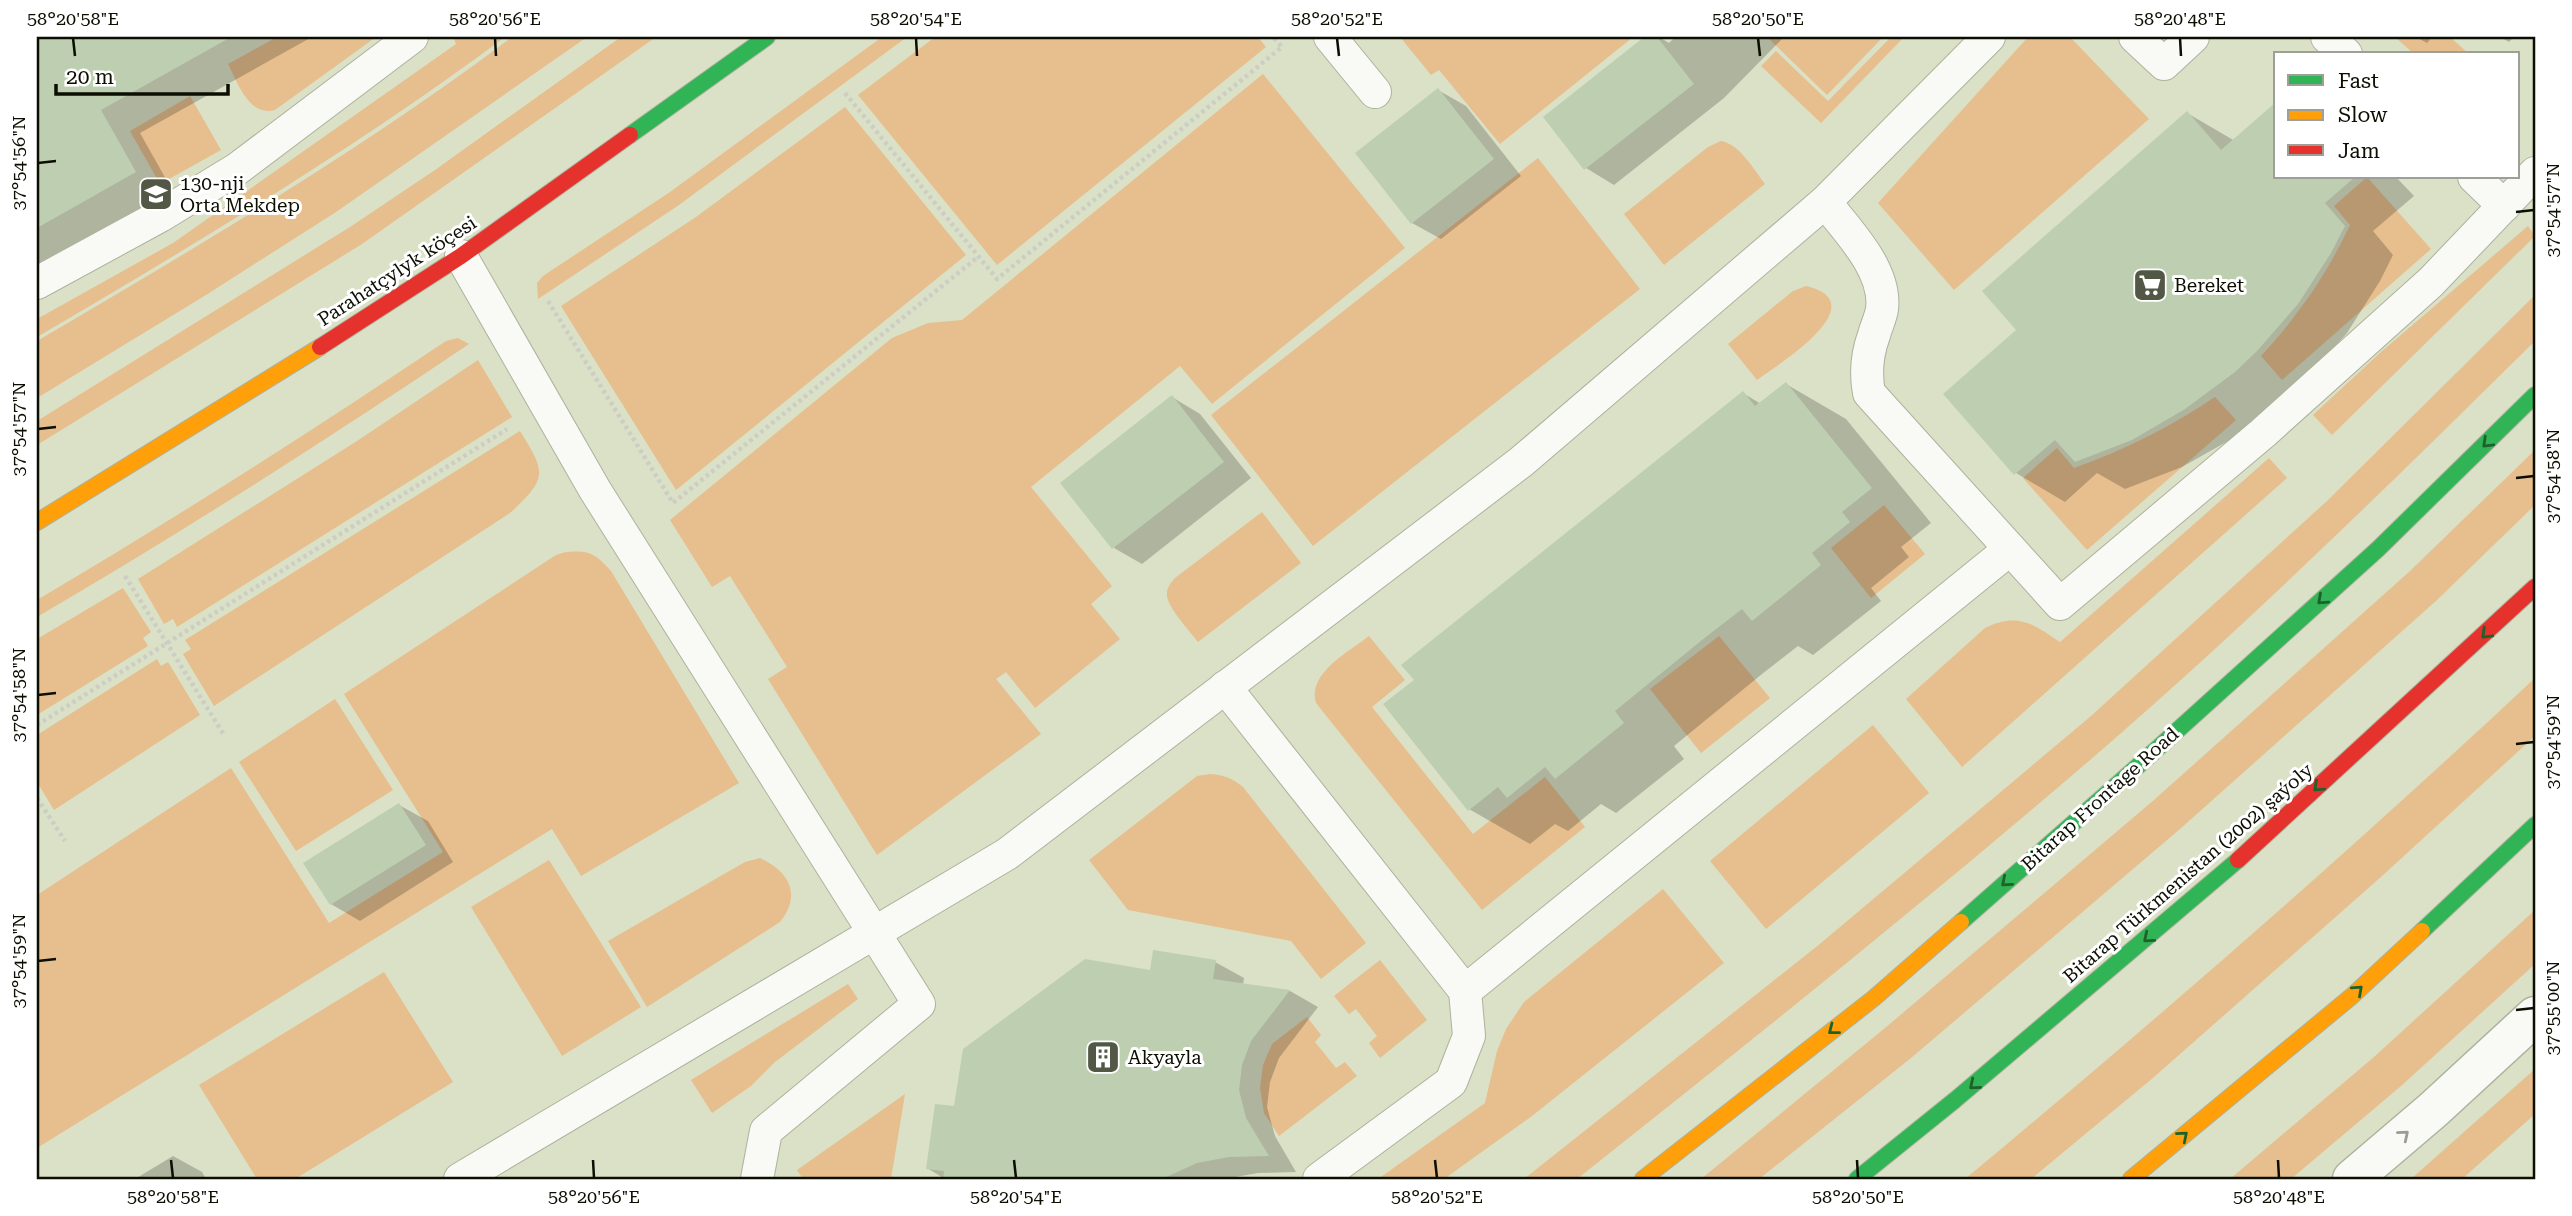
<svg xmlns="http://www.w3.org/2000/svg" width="2572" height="1216" font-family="'Roboto Serif',serif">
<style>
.green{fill:#e7be8d}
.shadow{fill:#0003}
.building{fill:#becfb1}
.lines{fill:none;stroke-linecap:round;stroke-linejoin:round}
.lane-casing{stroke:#adb29d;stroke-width:34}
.street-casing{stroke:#adb29d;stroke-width:41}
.fast-casing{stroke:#adb29d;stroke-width:18}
.slow-casing{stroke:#adb29d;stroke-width:18}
.jam-casing{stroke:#adb29d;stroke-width:18}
.path{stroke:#cccec6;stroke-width:4.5;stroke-dasharray:3.5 3.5;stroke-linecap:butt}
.lane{stroke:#f9faf6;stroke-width:32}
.street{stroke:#f9faf6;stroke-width:38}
.fast{stroke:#30b455;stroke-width:16}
.slow{stroke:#ff9f0a;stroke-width:16}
.jam{stroke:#e5322d;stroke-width:16}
.oneway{stroke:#1e612b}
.oneway2{stroke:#9a9c94}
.ticks{fill:none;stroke:#0b0e01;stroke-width:2.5}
.labels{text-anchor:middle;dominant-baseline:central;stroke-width:6;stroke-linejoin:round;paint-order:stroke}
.poi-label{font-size:19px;fill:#0b0e01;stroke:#fff;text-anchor:start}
.street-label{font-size:19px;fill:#0b0e01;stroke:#fff}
.neatline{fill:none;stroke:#0b0e01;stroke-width:2.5}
.ticks-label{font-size:18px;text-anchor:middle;fill:#0b0e01}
</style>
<rect width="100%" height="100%" fill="#dae1c6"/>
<g class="green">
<path d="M277,37h99l-101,73c-26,7 -37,-27 -47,-46z"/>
<path d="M453,37h52c-149,111 -308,206 -468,300v-18l136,-76 283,-199z"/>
<path d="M512,37h75l-251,175 -130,83 -169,103v-57c162,-95 325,-191 475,-304z"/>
<path d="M621,37h35l-294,207 -325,201v-24l313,-194 85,-57z"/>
<path d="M882,37h25l-228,168 -141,94 -1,-16 6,-7 127,-84z"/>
<path d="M935,37h323l8,10 -269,218 -139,-170z"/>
<path d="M1400,37h233l-133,107 -61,-74 -8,5z"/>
<path d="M1767,37h116l-56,58z"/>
<path d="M1891,37h13l-83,86 -60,-57 15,-15 52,50z"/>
<path d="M2028,37h42l79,82 -195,171 -76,-87z"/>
<path d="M2395,37h55l19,17h-55z"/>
<path d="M1263,74l142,174 -193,156 -32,-38 -149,121 81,99 -21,18 29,35 -85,69 -29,-36 -10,7 45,55 -164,121 -109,-176 19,-12 -57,-91 -18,11 -42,-67 222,-182 36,-15 34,-3z"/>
<path d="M190,96l31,54 -61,34 -30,-53z"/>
<path d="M845,107l121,148 -290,235 -115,-184 135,-89z"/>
<path d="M1721,141c19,3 33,29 44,43l-101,81 -40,-51 84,-67z"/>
<path d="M1538,158l102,131 -327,257 -102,-131z"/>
<path d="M2367,177l64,72 -149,131 -21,-24c37,-40 66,-82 89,-131l-16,-19z"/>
<path d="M2528,226l7,10 -203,199 -19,-20 68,-63z"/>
<path d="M1806,286c71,17 -27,78 -49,94l-29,-36 65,-53z"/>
<path d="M2535,295v46c-138,136 -277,273 -423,400 -174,151 -355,295 -535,438h-53l297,-236 270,-227 236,-215z"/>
<path d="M458,338l11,6c-141,95 -285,187 -432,273v-17c139,-82 275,-169 409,-259z"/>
<path d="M478,360l34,57 -335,210 -4,-8 -9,5 -26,-45 219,-138z"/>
<path d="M2215,397l21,23 -149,130 -64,-72 34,-30 17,20c51,-18 96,-41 141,-71z"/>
<path d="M520,431c26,42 28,47 -10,82l-296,193 -31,-52 8,-5 -6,-9z"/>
<path d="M2535,450v55l-98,95 -257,229 -269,229 -152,121h-58l184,-151 269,-228 256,-229z"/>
<path d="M2269,458l18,20 -325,289 -56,-68 79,-71c33,-16 48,-4 75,14z"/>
<path d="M1884,505l41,49 -54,44 -40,-50z"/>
<path d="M1262,512l39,51 -103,79c-8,-11 -33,-37 -31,-49 0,-6 4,-10 8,-15z"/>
<path d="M566,552c23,-2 29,1 45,19l128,212 -158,93 -29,-47 -515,319v-253l194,-127 98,155 114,-71 -99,-158 212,-139z"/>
<path d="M123,588l28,44 -8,6 5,8 -111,69v-76z"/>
<path d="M1369,636l36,44 -33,27 101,127 72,-57 40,50 -103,83 -166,-207c-9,-30 33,-51 53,-67z"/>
<path d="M1719,636l51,62 -69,55 -51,-64z"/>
<path d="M157,659l4,7 7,-4 32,53 -146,95 -17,-28v-47z"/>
<path d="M2535,678v58l-153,140 -228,201 -123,102h-66c195,-162 385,-328 570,-501z"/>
<path d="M335,699l58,91 -97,61 -57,-89z"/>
<path d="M1873,725l56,68 -163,136 -56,-68z"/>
<path d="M1210,774c14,1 22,4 33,13l123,156 -45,36 -30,-38 -163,-31 -39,-50 108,-84z"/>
<path d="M760,858c29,13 42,37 20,64l-133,85 -39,-66 137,-79z"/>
<path d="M549,860l92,147 -79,49 -91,-149z"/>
<path d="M1663,889l61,74 -192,153 -88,63h-66l107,-76 12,-52 9,-22 18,-27z"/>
<path d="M2535,910v54l-134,122 -110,93h-61l144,-122z"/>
<path d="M1380,960l47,60 -47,38 -11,-15 8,-7 -21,-27 -7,5 -15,-18z"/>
<path d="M384,972l69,110 -158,97h-38l-58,-94z"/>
<path d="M848,984l10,15 -83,63 -24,24 -39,27 -21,-33z"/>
<path d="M1307,1017l14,18 -6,7 21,26 9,-6 12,14 -78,60 -15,-23 -4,-25 3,-23 9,-21z"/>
<path d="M2535,1069v45l-73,65h-51z"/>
<path d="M905,1094l-14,85h-88l-6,-9z"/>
</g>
<g class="shadow">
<path d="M37,37h275l-172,96 35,62 -138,79z"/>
<path d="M1647,37h12l10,6 6,-6h109l-60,61 -110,87 -28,-17 -41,-51z"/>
<path d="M2416,37h16l-5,6z"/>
<path d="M2500,37h14l-5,5z"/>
<path d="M1438,90l28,16 55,70 -80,63 -29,-16z"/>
<path d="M2276,104v73h120l18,19 -41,35 20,24 -13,26 -33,52 -41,46 -71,58 -53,30 -57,22 -28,-16 -32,29 -49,-29 3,-143 168,-217 48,28z"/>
<path d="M1786,384l60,35 85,104 -30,24 8,10 -38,31 10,13 -68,54 -15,-9 -36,28 -88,72 10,13 -68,54 -15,-9 -33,27 -13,-7 -25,20 -61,-35 -53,-128 327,-288 18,11z"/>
<path d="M1172,397l28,17 51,64 -109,86 -28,-16z"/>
<path d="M399,805l29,16 25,41 -93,59 -29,-17z"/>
<path d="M1215,962l29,16 -1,7 47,6 28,16 -39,51 -9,24 -3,25 8,29 21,36 -38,1 -34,6h-279l-18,-11 29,-60 196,-136z"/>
<path d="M173,1156l29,16 4,7h-71z"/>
</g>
<g class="building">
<path d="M37,37h194l-130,73 35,62 -99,56z"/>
<path d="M1644,37h13l37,47 -110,86 -41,-53z"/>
<path d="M1438,88l56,71 -83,65 -56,-71z"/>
<path d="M2276,102v75h79l-30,26 20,23 -14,27 -33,51 -41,47 -22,21 -50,37 -53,31 -57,22 -20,-22 -41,35 -71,-81 73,-64 -34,-39 205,-180 34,39z"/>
<path d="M1786,382l86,106 -30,24 8,10 -38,31 9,12 -69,56 -10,-12 -40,31 -87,71 9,12 -69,56 -10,-12 -38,31 -9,-11 -30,24 -85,-107 31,-24 -13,-15 342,-274 12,15z"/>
<path d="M1172,395l52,67 -112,87 -52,-66z"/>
<path d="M399,803l27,42 -96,60 -27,-42z"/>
<path d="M1153,950l63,10 -3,19 77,11 -39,51 -9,24 -3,25 7,28 23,38 -40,1 -32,6 -35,16h-219l1,-8 -18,-2 9,-65 19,2 9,-57 122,-90 65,11z"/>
</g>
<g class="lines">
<g class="lane-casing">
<g id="lane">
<path d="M1330,37l45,55"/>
<path d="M2135,37l29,27 29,-27"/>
<path d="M2327,37l19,17"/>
<path d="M2474,177l30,29"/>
<path d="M1825,202c22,28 62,68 57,107 -1,8 -6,18 -8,26 -7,19 -9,37 -5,58l191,211 203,-171 168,-151 104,-109"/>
<path d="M461,256l134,234 324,514 -153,127 -9,48"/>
<path d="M37,283l123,-67 77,-47 175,-132"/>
<path d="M1225,687l240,304 4,45 -18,46 -132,97"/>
<path d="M1465,991l545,-442"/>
<path d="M460,1179l547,-325 514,-392 304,-260 164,-165"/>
</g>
</g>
<g class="street-casing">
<path id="street" d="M2352,1179l81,-69 102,-94"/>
</g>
<g class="fast-casing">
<g id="fast">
<path d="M630,135l137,-98"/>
<path d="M1961,922l177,-156 240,-217 157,-154"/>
<path d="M2422,931l113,-106"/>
<path d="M1857,1179l98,-79 283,-240"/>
</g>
</g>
<g class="slow-casing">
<g id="slow">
<path d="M37,522l283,-175"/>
<path d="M1643,1179l231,-181 87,-76"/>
<path d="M2131,1179l221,-183 70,-65"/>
</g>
</g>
<g class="jam-casing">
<g id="jam">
<path d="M320,347l141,-91 169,-121"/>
<path d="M2238,860l297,-273"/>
</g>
</g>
<g class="path">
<path d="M845,93l152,186 285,-232 -9,-10"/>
<path d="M548,301l125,202 305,-246"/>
<path d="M125,576l99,159"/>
<path d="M37,725l470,-296"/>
<path d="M37,798l28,43"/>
</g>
<use href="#lane" class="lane"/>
<use href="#street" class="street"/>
<use href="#fast" class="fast"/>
<use href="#slow" class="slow"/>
<use href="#jam" class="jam"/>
</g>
<defs><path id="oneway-chevron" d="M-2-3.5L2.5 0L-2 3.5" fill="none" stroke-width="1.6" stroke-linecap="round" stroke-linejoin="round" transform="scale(1.75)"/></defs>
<g class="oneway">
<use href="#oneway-chevron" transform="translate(2487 443) rotate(136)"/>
<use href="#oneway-chevron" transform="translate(2322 600) rotate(138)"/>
<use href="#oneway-chevron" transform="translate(2486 634) rotate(136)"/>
<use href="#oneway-chevron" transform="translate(2318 787) rotate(138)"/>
<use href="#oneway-chevron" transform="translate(2006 882) rotate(139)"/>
<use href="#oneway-chevron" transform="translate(2148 938) rotate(140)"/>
<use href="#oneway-chevron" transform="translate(2358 990) rotate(-42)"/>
<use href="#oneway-chevron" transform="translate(1833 1030) rotate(142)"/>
<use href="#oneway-chevron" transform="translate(1974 1085) rotate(140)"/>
<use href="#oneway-chevron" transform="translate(2183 1136) rotate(-40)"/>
</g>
<use class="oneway2" href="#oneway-chevron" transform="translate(2404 1135) rotate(-40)"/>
<path class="ticks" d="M73,38l2,18M495,38l1,18M916,38l1,18M1337,38l2,18M1758,38l2,18M2180,38l1,18M38,163l18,-2M2516,212l18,-2M38,429l18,-2M2516,478l18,-2M38,695l18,-2M2516,744l18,-2M38,961l18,-2M2516,1010l18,-2M171,1160l2,18M593,1160l1,18M1014,1160l2,18M1435,1160l2,18M1857,1160l1,18M2278,1160l1,18"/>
<defs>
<g id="school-square" transform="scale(1.75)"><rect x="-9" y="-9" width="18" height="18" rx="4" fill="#535846" stroke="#fff"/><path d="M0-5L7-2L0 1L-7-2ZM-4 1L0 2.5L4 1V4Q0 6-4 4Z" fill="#fff"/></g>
<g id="supermarket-square" transform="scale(1.75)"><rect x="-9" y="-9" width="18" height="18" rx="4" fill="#535846" stroke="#fff"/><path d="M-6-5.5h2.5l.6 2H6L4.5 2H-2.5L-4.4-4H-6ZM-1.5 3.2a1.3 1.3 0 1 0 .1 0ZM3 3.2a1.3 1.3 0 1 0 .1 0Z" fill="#fff"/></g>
<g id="building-square" transform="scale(1.75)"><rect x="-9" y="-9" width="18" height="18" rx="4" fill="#535846" stroke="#fff"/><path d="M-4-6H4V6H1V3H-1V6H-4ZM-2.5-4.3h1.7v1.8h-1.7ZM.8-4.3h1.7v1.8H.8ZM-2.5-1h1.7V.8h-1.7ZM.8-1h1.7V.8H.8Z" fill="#fff"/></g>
</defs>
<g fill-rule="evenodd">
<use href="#school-square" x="156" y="194"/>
<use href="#supermarket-square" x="2150" y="285"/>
<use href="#building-square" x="1103" y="1057"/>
</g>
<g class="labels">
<g class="poi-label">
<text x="180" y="183">130-nji<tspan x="180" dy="22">Orta Mekdep</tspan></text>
<text x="2174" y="285">Bereket</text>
<text x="1128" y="1057">Akyayla</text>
</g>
<g class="street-label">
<text transform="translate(397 271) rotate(-33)">Parahatçylyk köçesi</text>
<text transform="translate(2100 799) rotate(-42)">Bitarap Frontage Road</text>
<text transform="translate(2188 873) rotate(-41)">Bitarap Türkmenistan (2002) şaýoly</text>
</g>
</g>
<rect width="2572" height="1216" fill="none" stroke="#ffffff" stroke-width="77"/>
<rect x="2274" y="52" width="245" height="126" fill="#ffffff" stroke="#9d9f99" stroke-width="2"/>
<rect x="2288" y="75" width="35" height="10" fill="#30b455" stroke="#9d9f99" stroke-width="2"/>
<text x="2338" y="88" font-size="21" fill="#0b0e01">Fast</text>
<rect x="2288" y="110" width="35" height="10" fill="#ff9f0a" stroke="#9d9f99" stroke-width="2"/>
<text x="2338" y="122" font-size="21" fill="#0b0e01">Slow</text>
<rect x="2288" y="145" width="35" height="10" fill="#e5322d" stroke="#9d9f99" stroke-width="2"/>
<text x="2338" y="158" font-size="21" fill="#0b0e01">Jam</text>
<path d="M56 84v10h172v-10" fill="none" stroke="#0b0e01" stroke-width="3.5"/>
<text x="66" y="84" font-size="21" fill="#0b0e01" stroke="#ffffff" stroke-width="5" paint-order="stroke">20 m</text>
<rect x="38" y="38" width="2496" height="1140" class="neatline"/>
<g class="ticks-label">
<text x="73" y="25">58°20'58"E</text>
<text x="495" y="25">58°20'56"E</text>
<text x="916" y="25">58°20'54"E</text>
<text x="1337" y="25">58°20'52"E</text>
<text x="1758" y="25">58°20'50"E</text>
<text x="2180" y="25">58°20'48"E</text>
<text transform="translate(19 163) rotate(-90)" y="6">37°54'56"N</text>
<text transform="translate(2553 210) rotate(-90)" y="6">37°54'57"N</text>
<text transform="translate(19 429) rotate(-90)" y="6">37°54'57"N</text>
<text transform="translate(2553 476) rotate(-90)" y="6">37°54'58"N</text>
<text transform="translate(19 695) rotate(-90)" y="6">37°54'58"N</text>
<text transform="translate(2553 742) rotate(-90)" y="6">37°54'59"N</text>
<text transform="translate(19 961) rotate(-90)" y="6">37°54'59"N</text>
<text transform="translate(2553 1008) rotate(-90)" y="6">37°55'00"N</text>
<text x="173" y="1203">58°20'58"E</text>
<text x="594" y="1203">58°20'56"E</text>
<text x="1016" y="1203">58°20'54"E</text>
<text x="1437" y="1203">58°20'52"E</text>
<text x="1858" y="1203">58°20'50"E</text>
<text x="2279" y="1203">58°20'48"E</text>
</g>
</svg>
